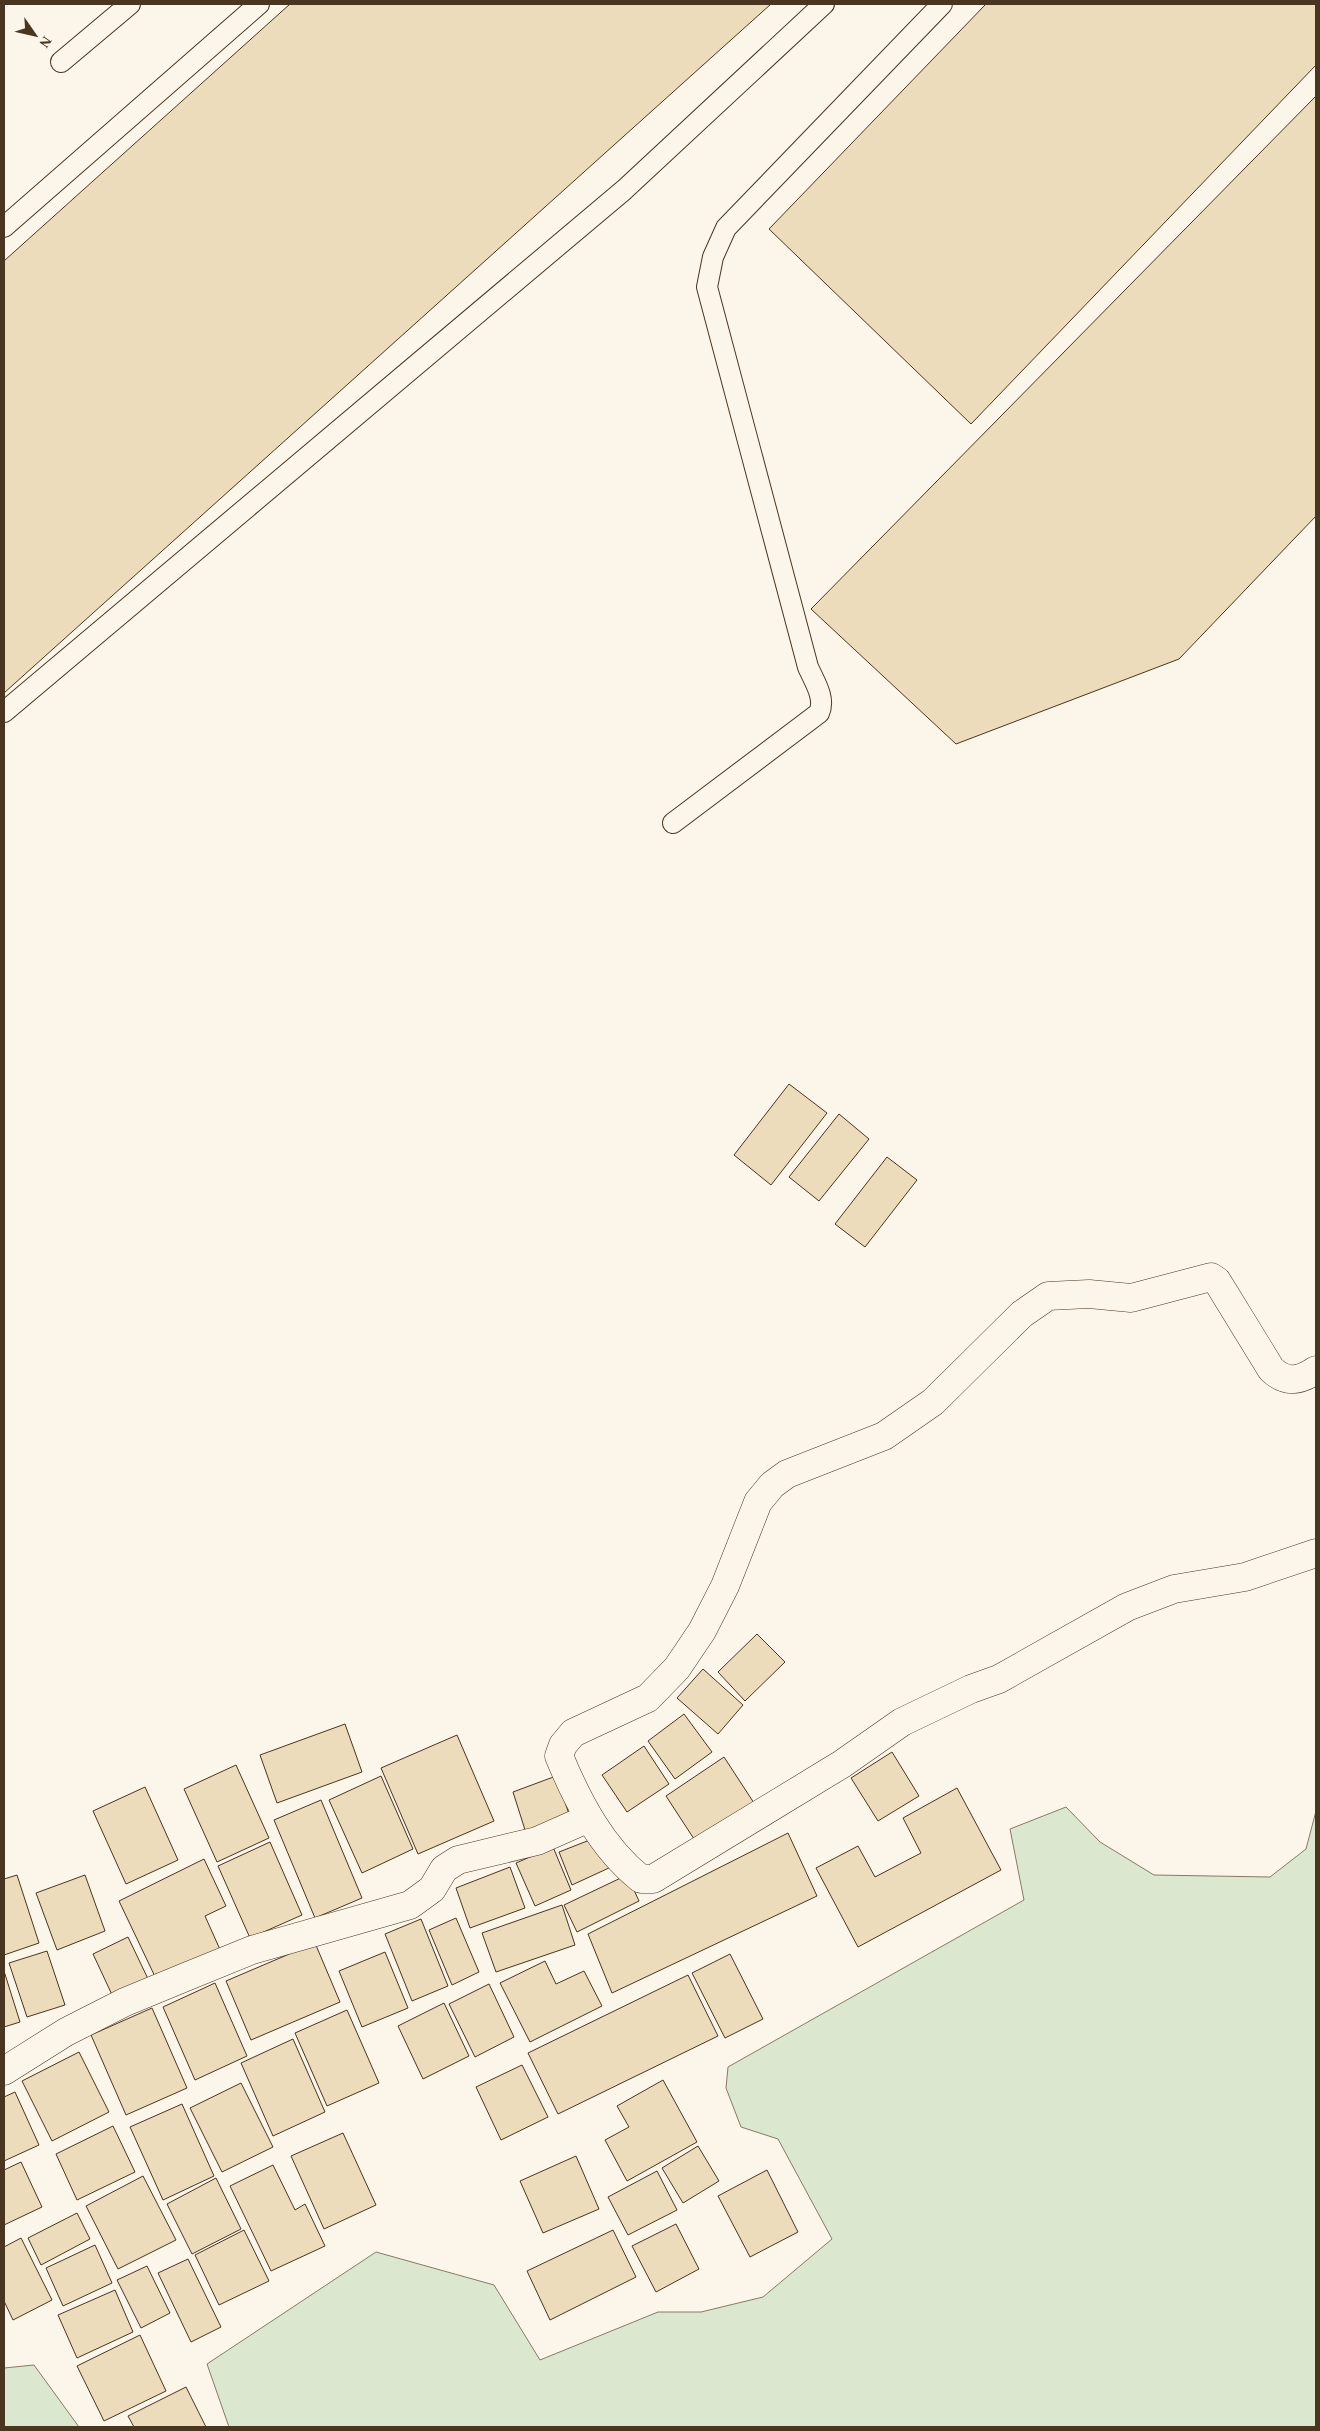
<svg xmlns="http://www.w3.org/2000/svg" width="1320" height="2431" font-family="'Times New Roman',serif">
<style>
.green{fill:#dce7d0;stroke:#887966}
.building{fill:#ecdcbc;stroke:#4a3520}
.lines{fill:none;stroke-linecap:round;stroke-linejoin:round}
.service-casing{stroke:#4a3520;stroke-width:22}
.minor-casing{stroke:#4a3520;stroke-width:29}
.service{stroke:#fbf6e9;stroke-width:20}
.minor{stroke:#fbf6e9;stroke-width:28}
</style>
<rect width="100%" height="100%" fill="#fbf6e9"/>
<g class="green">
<path d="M1066,1807l34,35 54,33 116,2 36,-28 10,-38v616h-1087l-22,-63 169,-112 118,33 46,75 118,-48h43l62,-15 69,-58 -54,-100 -37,-12 -15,-39 2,-21 296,-167 -14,-71z"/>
<path d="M34,2365l45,62h-75v-59z"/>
</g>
<g class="building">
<path d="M290,4h481l-767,689v-432z"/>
<path d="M986,4h330v61l-345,359 -202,-195z"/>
<path d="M1316,96v420l-137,143 -223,85 -145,-135z"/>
<path d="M789,1084l38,29 -56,72 -37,-30z"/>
<path d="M839,1114l30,25 -50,62 -30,-24z"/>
<path d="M887,1157l30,23 -52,67 -30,-23z"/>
<path d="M757,1634l28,28 -40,39 -27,-29z"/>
<path d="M703,1669l40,36 -25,29 -41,-36z"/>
<path d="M684,1714l28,38 -37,27 -27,-38z"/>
<path d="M345,1724l17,48 -85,31 -17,-48z"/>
<path d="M457,1735l37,86 -76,33 -37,-86z"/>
<path d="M644,1746l25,38 -42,28 -25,-37z"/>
<path d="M892,1752l27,44 -41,25 -27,-43z"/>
<path d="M724,1757l30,46 -58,39 -30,-46z"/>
<path d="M236,1765l33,73 -52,24 -33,-73z"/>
<path d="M381,1776l32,73 -51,24 -33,-73z"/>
<path d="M556,1776l13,38 -43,19 -13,-41z"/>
<path d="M145,1787l33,73 -52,24 -33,-73z"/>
<path d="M957,1788l44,82 -143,77 -42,-79 42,-22 17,31 46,-24 -18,-35z"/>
<path d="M321,1800l41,98 -47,20 -41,-98z"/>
<path d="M788,1833l29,63 -205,97 -24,-59z"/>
<path d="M600,1836l11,31 -39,18 -13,-33z"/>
<path d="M270,1842l32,73 -52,23 -32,-72z"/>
<path d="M553,1847l18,43 -36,16 -19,-43z"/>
<path d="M204,1859l22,47 -21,10 17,38 -63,31 -40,-84z"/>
<path d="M510,1867l15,41 -55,20 -14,-40z"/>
<path d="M17,1875l22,68 -35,12v-76z"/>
<path d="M85,1875l20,56 -48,19 -21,-57z"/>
<path d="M627,1875l12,26 -62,31 -13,-27z"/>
<path d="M562,1905l13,40 -79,27 -14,-39z"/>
<path d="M456,1918l23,54 -27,13 -23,-55z"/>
<path d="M421,1919l27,67 -36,15 -27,-67z"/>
<path d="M128,1937l22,46 -36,16 -21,-45z"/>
<path d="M315,1943l25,59 -89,38 -25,-59z"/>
<path d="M47,1951l18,54 -38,12 -18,-54z"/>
<path d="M385,1952l23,56 -46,19 -23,-56z"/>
<path d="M730,1954l33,65 -38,19 -33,-65z"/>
<path d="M545,1961l11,23 28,-13 18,35 -72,36 -30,-59z"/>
<path d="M4,1971l16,51 -16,5z"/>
<path d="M688,1975l30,61 -160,78 -30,-61z"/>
<path d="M215,1983l32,73 -52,24 -32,-73z"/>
<path d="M489,1984l25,53 -39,20 -26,-53z"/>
<path d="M444,2003l25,53 -46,23 -25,-53z"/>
<path d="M152,2008l35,80 -61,27 -35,-80z"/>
<path d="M347,2010l32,73 -52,23 -32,-73z"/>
<path d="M293,2039l32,73 -52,24 -32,-73z"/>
<path d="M79,2052l30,60 -57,29 -30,-60z"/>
<path d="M522,2065l26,52 -47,23 -25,-53z"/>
<path d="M663,2080l34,62 -70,39 -22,-41 24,-13 -12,-21z"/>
<path d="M241,2083l32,64 -51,25 -32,-64z"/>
<path d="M15,2092l24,53 -35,16v-64z"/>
<path d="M182,2104l32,72 -51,24 -33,-73z"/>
<path d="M113,2126l22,46 -58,28 -21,-46z"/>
<path d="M343,2133l33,72 -52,24 -33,-73z"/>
<path d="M698,2146l21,35 -36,22 -21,-35z"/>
<path d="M576,2156l23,53 -56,24 -23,-52z"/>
<path d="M21,2162l21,45 -38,18v-55z"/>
<path d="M273,2165l22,45 10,-6 20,42 -54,25 -41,-85z"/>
<path d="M767,2170l31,62 -48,25 -32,-61z"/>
<path d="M657,2171l20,39 -49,25 -20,-38z"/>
<path d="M143,2176l33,64 -58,29 -32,-63z"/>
<path d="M216,2178l25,51 -49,25 -25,-50z"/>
<path d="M77,2213l13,26 -49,26 -13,-27z"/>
<path d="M676,2224l23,45 -43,23 -24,-46z"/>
<path d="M244,2230l25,51 -50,24 -24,-50z"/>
<path d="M613,2230l23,47 -86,43 -23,-49z"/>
<path d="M21,2238l31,62 -39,20 -9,-19v-54z"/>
<path d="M95,2245l17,38 -49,23 -17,-38z"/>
<path d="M188,2259l33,68 -30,15 -33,-69z"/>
<path d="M147,2266l23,47 -29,15 -24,-48z"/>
<path d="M115,2290l18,42 -56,26 -19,-43z"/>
<path d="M140,2335l26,56 -62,30 -27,-55z"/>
<path d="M186,2387l20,40h-72l-6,-11z"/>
</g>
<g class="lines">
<g class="service-casing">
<g id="service">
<path d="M61,62l69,-58"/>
<path d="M4,227l255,-223"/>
<path d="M4,712l620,-522 200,-186"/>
<path d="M673,823l146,-110c7,-15 -5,-32 -11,-46l-101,-380 6,-30 13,-29 216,-224"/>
</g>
</g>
<g class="minor-casing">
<g id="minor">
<path d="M1316,1370c-16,11 -30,14 -45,-1l-54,-88 -6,-4 -80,21 -42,-4 -41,2 -26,18 -89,88 -49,34 -97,38 -15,11 -14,17 -33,84 -23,45 -25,37 -29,30 -75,35 -10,12 -4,11c19,46 43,92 82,123h12l189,-115 60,-42 69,-33 28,-10 128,-72 47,-18 71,-12 71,-24"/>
<path d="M4,2071l62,-39 59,-30 63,-26 64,-26 158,-45 22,-16 12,-20 14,-9 79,-19 52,-23"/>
</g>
</g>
<use href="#service" class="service"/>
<use href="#minor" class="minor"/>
</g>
<rect width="1320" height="2431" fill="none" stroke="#4a3520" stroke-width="10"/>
<g transform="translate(35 35) rotate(124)" stroke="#fbf6e9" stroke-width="4" paint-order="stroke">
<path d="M0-4L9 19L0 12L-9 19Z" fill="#4a3520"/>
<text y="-8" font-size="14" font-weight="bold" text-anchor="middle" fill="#4a3520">N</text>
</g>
</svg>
